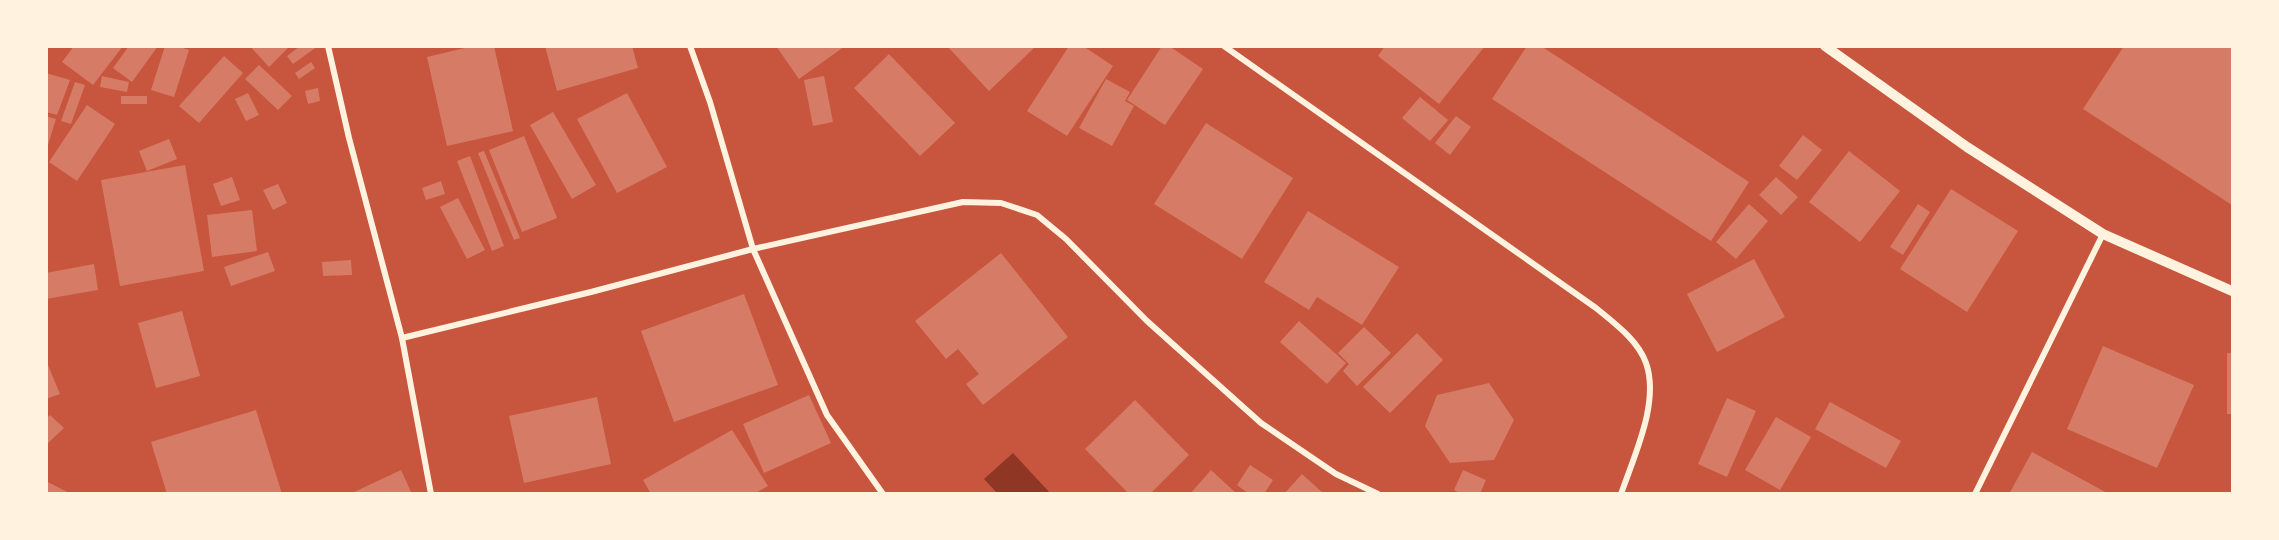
<svg xmlns="http://www.w3.org/2000/svg" width="2279" height="540" font-family="Raleway,sans-serif">
<style>
.water{fill:#8f3625}
.building{fill:#d67c66}
.lines{fill:none;stroke-linecap:round;stroke-linejoin:round}
.minor{stroke:#fff3e0;stroke-width:6}
.tertiary{stroke:#fff3e0;stroke-width:10}
</style>
<rect width="100%" height="100%" fill="#c8553d"/>
<path class="water" d="M1013,453l37,40h-53l-13,-14z"/>
<g class="building">
<path d="M74,46h49l-30,39 -31,-23z"/>
<path d="M129,46h29l-26,36 -19,-14z"/>
<path d="M165,46h12l12,4 -15,47 -23,-7z"/>
<path d="M250,46h40l-21,21z"/>
<path d="M300,46h18l-25,18 -6,-8z"/>
<path d="M473,46h21l19,85 -66,15 -20,-89z"/>
<path d="M545,46h87l6,22 -81,23z"/>
<path d="M776,46h69l-46,33z"/>
<path d="M947,46h89l-47,45z"/>
<path d="M1069,46h14l30,20 -46,70 -40,-25z"/>
<path d="M1162,46h7l34,23 -38,56 -38,-25z"/>
<path d="M1385,46h100l-46,58 -61,-48z"/>
<path d="M1527,46h14l208,136 -38,59 -219,-142z"/>
<path d="M2124,46h108v159l-149,-96z"/>
<path d="M889,54l66,69 -35,33 -66,-68z"/>
<path d="M224,56l19,17 -44,50 -20,-17z"/>
<path d="M311,62l4,6 -16,11 -4,-6z"/>
<path d="M259,65l33,31 -14,14 -33,-31z"/>
<path d="M46,73l24,7 -13,35 -11,-3z"/>
<path d="M102,76l27,6 -2,10 -27,-5z"/>
<path d="M824,76l9,46 -20,4 -9,-46z"/>
<path d="M1106,79l24,13 -5,9 9,5 -22,40 -33,-18z"/>
<path d="M75,82l10,3 -14,39 -10,-3z"/>
<path d="M318,88l2,13 -12,3 -3,-13z"/>
<path d="M248,93l11,22 -13,6 -11,-22z"/>
<path d="M627,93l40,74 -50,26 -40,-74z"/>
<rect x="121" y="96" width="26" height="8"/>
<path d="M1420,97l28,23 -18,21 -28,-23z"/>
<path d="M87,105l28,19 -38,57 -28,-19z"/>
<path d="M553,112l43,73 -24,14 -42,-74z"/>
<path d="M46,116l10,3 -9,29h-1z"/>
<path d="M1456,116l15,11 -21,28 -15,-12z"/>
<path d="M1206,123l87,55 -51,81 -88,-55z"/>
<path d="M1803,135l19,15 -25,30 -18,-14z"/>
<path d="M524,136l33,82 -35,14 -33,-82z"/>
<path d="M169,139l8,20 -30,12 -8,-20z"/>
<path d="M484,151l36,87 -6,2 -36,-87z"/>
<path d="M1849,151l51,40 -40,51 -51,-40z"/>
<path d="M470,156l34,90 -12,5 -35,-90z"/>
<path d="M185,165l19,106 -84,15 -19,-106z"/>
<path d="M232,177l8,23 -19,6 -8,-22z"/>
<path d="M1776,177l22,20 -17,18 -22,-20z"/>
<path d="M441,181l4,13 -19,6 -4,-12z"/>
<path d="M278,184l9,19 -14,7 -10,-20z"/>
<path d="M1951,189l67,42 -51,81 -67,-43z"/>
<path d="M458,198l27,52 -18,9 -27,-52z"/>
<path d="M1749,204l19,17 -32,38 -20,-17z"/>
<path d="M1918,204l12,8 -27,43 -13,-8z"/>
<path d="M252,210l5,41 -45,6 -5,-42z"/>
<path d="M1308,211l91,56 -37,58 -45,-28 -8,13 -45,-28z"/>
<path d="M268,252l7,19 -44,15 -7,-19z"/>
<path d="M1001,253l67,84 -85,68 -17,-21 13,-10 -21,-25 -12,10 -31,-38z"/>
<path d="M1754,259l31,58 -68,35 -30,-58z"/>
<path d="M351,260l1,15 -29,1 -1,-14z"/>
<path d="M94,264l4,26 -52,9v-26z"/>
<path d="M744,294l34,91 -104,37 -33,-91z"/>
<path d="M182,311l18,65 -44,12 -18,-65z"/>
<path d="M1299,321l47,42 -19,21 -47,-42z"/>
<path d="M1364,327l27,26 -34,33 -14,-15 6,-7 -11,-11z"/>
<path d="M1417,333l26,27 -53,53 -27,-26z"/>
<path d="M2103,346l91,39 -37,83 -90,-39z"/>
<rect x="2227" y="353" width="5" height="61"/>
<path d="M46,360l14,34 -14,5z"/>
<path d="M1489,383l25,37 -20,40 -44,3 -25,-37 12,-31z"/>
<path d="M809,395l22,48 -67,30 -21,-49z"/>
<path d="M597,397l14,67 -87,19 -15,-67z"/>
<path d="M1727,398l29,13 -29,66 -29,-13z"/>
<path d="M1135,400l54,55 -39,39h-21l-44,-45z"/>
<path d="M1830,402l71,39 -15,27 -71,-39z"/>
<path d="M256,410l26,84h-115l-16,-52z"/>
<path d="M50,415l14,13 -18,17v-26z"/>
<path d="M1776,417l35,20 -31,53 -35,-20z"/>
<path d="M732,430l36,56 -14,8h-103l-8,-14z"/>
<path d="M2032,452l77,42h-100z"/>
<path d="M1250,465l23,15 -9,14h-15l-12,-9z"/>
<path d="M401,470l11,24h-62z"/>
<path d="M1211,470l26,24h-47z"/>
<path d="M1463,470l23,10 -6,14h-18l-8,-4z"/>
<path d="M1302,474l22,20h-40z"/>
<path d="M46,481l25,13h-25z"/>
</g>
<g class="lines">
<g class="minor">
<path d="M328,46l21,92 53,200 29,156"/>
<path d="M690,46l20,56 43,147 74,166 56,79"/>
<path d="M1224,46l372,262c18,15 42,32 50,55 14,39 -12,93 -25,131"/>
<path d="M402,338l189,-46 162,-43 210,-47 38,1 36,12 29,24 81,82 114,102 75,51 42,20"/>
<path d="M1975,494l128,-260"/>
</g>
<path class="tertiary" d="M1825,46l142,101 136,87 129,57"/>
</g>
<rect width="2279" height="540" fill="none" stroke="#fff3e0" stroke-width="96"/>
</svg>
